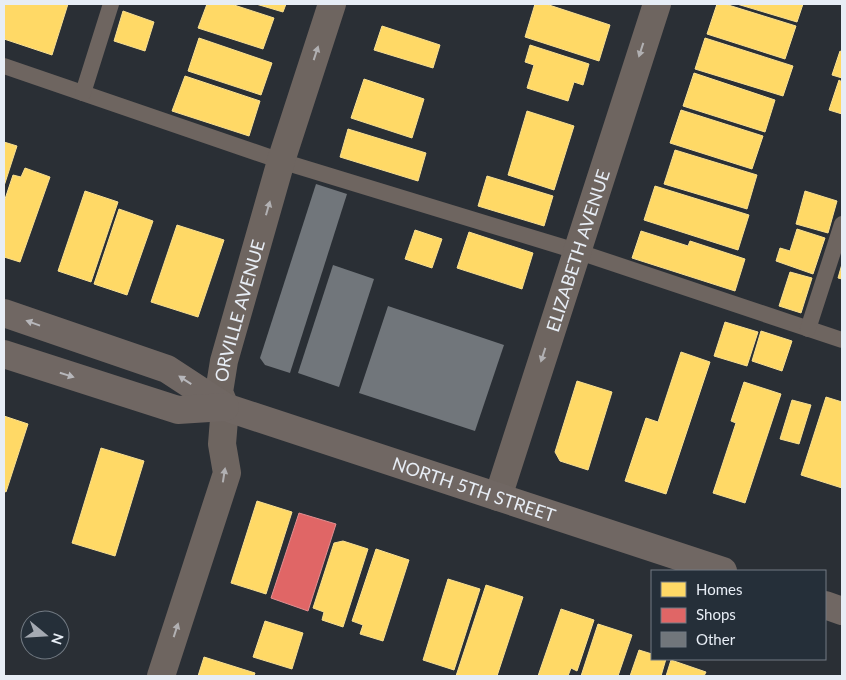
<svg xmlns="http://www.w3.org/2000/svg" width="846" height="680" font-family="Lato,sans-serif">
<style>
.homes{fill:#ffd966;stroke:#f8df91}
.shops{fill:#e06666;stroke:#e28e91}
.building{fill:#71767b}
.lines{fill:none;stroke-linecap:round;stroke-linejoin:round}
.service{stroke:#6e6560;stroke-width:16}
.minor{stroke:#6e6560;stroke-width:28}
.secondary{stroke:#706763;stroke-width:28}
.oneway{fill:#b1b0b2}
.oneway2{fill:#b7b7bb}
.labels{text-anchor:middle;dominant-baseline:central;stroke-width:5;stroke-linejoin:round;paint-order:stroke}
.street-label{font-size:18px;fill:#e7edf5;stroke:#252f39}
</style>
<rect width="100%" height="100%" fill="#2a2f35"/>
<g class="homes">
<path d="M4,4h64l-16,51 -48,-16z"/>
<path d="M207,4h24l43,14 -11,31 -65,-21z"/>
<path d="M256,4h30l-3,8z"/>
<path d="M535,4h11l64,21 -11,36 -74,-24z"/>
<path d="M717,4h8l71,22 -11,33 -78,-25z"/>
<path d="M737,4h66l-6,18z"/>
<path d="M123,11l31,11 -9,29 -31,-10z"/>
<path d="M382,26l58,19 -7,23 -59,-18z"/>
<path d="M199,38l73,25 -11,32 -73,-24z"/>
<path d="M705,38l88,28 -10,30 -88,-27z"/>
<path d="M530,45l59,19 -6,21 -9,-3 -6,19 -41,-13 7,-23 -9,-3z"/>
<path d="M840,51l2,1v26l-10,-3z"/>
<path d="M694,73l81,27 -10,32 -82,-26z"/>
<path d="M185,76l75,25 -11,35 -77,-25z"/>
<path d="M364,79l60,20 -12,39 -61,-20z"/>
<path d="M839,80l3,2v32l-13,-4z"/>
<path d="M681,110l82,26 -11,33 -82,-26z"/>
<path d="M527,111l47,15 -20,64 -46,-15z"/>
<path d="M348,129l78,24 -8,28 -78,-24z"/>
<path d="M4,142l13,4 -13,40z"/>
<path d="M675,150l82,25 -10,34 -83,-25z"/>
<path d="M25,168l25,9 -30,85 -16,-5v-55l9,-27 8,2z"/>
<path d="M487,176l66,20 -9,30 -66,-20z"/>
<path d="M655,186l94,29 -11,35 -94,-30z"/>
<path d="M85,191l33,11 -27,80 -33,-11z"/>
<path d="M805,191l32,10 -9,32 -32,-9z"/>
<path d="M119,209l34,12 -26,74 -33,-11z"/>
<path d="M177,225l47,15 -26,77 -47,-15z"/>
<path d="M797,229l28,9 -12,36 -37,-13 4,-13 10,3z"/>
<path d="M415,230l27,9 -10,29 -27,-9z"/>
<path d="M641,231l47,15 2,-5 55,18 -10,32 -103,-33z"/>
<path d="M469,232l64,21 -11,36 -65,-21z"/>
<path d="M842,264v15l-4,-1z"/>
<path d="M790,272l22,6 -11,35 -22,-7z"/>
<path d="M725,322l33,10 -11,34 -33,-10z"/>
<path d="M761,331l31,10 -10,30 -30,-10z"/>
<path d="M681,352l29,10 -44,132 -41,-13 21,-63 12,4z"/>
<path d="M577,381l35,11 -24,78 -28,-9 -5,-9z"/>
<path d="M744,382l37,12 -36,109 -32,-10 23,-70 -5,-2z"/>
<path d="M826,397l16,5v86l-41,-13z"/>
<path d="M792,400l19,5 -12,39 -19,-5z"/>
<path d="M4,416l24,8 -22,68 -2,-1z"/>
<path d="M101,448l43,13 -29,95 -43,-13z"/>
<path d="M257,501l35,11 -26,82 -35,-11z"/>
<path d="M343,541l25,8 -25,78 -21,-7 2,-8 -11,-4 21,-65z"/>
<path d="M376,549l33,11 -26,81 -23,-7 3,-9 -11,-4z"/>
<path d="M448,579l32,10 -26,81 -31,-10z"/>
<path d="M486,585l37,12 -26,79h-41z"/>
<path d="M561,609l33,11 -17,51 -6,-3 -3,8h-30z"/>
<path d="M265,621l38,12 -11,36 -39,-12z"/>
<path d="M598,624l34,11 -14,41h-37z"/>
<path d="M639,650l13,4v5h14l-5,17h-31z"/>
<path d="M204,657l51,16 -1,3h-56z"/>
<path d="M671,660l35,12 -2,4h-38z"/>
</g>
<path class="shops" d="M299,513l37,11 -28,87 -37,-13z"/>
<g class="building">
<path d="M316,184l31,10 -57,179 -25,-8 -5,-7z"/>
<path d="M333,265l41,14 -35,108 -41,-14z"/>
<path d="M388,306l116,39 -29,86 -116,-38z"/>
</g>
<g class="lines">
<g class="service">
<path d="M4,66l277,95 295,90 266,89"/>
<path d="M83,93l28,-89"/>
<path d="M808,329l34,-105"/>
</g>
<g class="minor">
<path id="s1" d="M498,497l159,-493"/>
<path id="s2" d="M161,676l66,-203 -5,-29 3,-37 -6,-15 5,-31 57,-200 51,-157"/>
</g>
<g class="secondary">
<path id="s3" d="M4,313l163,56 58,38 498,164"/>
<path d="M4,354l174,56 47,-3"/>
<path d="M825,605l17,6"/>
</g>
</g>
<defs><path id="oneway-solid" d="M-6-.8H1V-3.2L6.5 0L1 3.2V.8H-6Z" transform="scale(1.25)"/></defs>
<g class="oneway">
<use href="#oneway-solid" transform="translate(641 50) rotate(108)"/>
<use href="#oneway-solid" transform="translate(316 53) rotate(-72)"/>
<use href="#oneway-solid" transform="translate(268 208) rotate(-74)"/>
<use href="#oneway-solid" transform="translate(543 355) rotate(108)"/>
<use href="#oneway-solid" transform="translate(224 475) rotate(-81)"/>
<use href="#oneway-solid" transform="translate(176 630) rotate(-72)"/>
</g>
<g class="oneway2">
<use href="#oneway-solid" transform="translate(33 323) rotate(-160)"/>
<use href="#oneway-solid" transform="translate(67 375) rotate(17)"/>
<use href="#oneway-solid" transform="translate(185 380) rotate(-147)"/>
</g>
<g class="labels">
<g class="street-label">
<text stroke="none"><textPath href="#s1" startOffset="259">ELIZABETH AVENUE</textPath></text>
<text stroke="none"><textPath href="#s2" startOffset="380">ORVILLE AVENUE</textPath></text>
<text stroke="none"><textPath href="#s3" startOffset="504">NORTH 5TH STREET</textPath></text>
</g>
</g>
<rect width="846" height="680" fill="none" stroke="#e7edf5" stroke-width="10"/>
<rect x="651" y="570" width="175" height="90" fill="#252f39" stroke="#737b84"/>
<rect x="661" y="582" width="25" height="15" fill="#ffd966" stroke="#737b84"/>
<text x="696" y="595" font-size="15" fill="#e7edf5">Homes</text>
<rect x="661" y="608" width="25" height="15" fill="#e06666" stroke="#737b84"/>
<text x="696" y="620" font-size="15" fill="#e7edf5">Shops</text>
<rect x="661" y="632" width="25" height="15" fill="#71767b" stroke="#737b84"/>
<text x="696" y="645" font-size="15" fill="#e7edf5">Other</text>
<g transform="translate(45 635) rotate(108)"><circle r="24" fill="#252f39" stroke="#737b84"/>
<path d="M0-4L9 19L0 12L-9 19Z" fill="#a5aab2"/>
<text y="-8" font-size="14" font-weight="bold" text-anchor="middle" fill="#e7edf5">N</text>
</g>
</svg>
